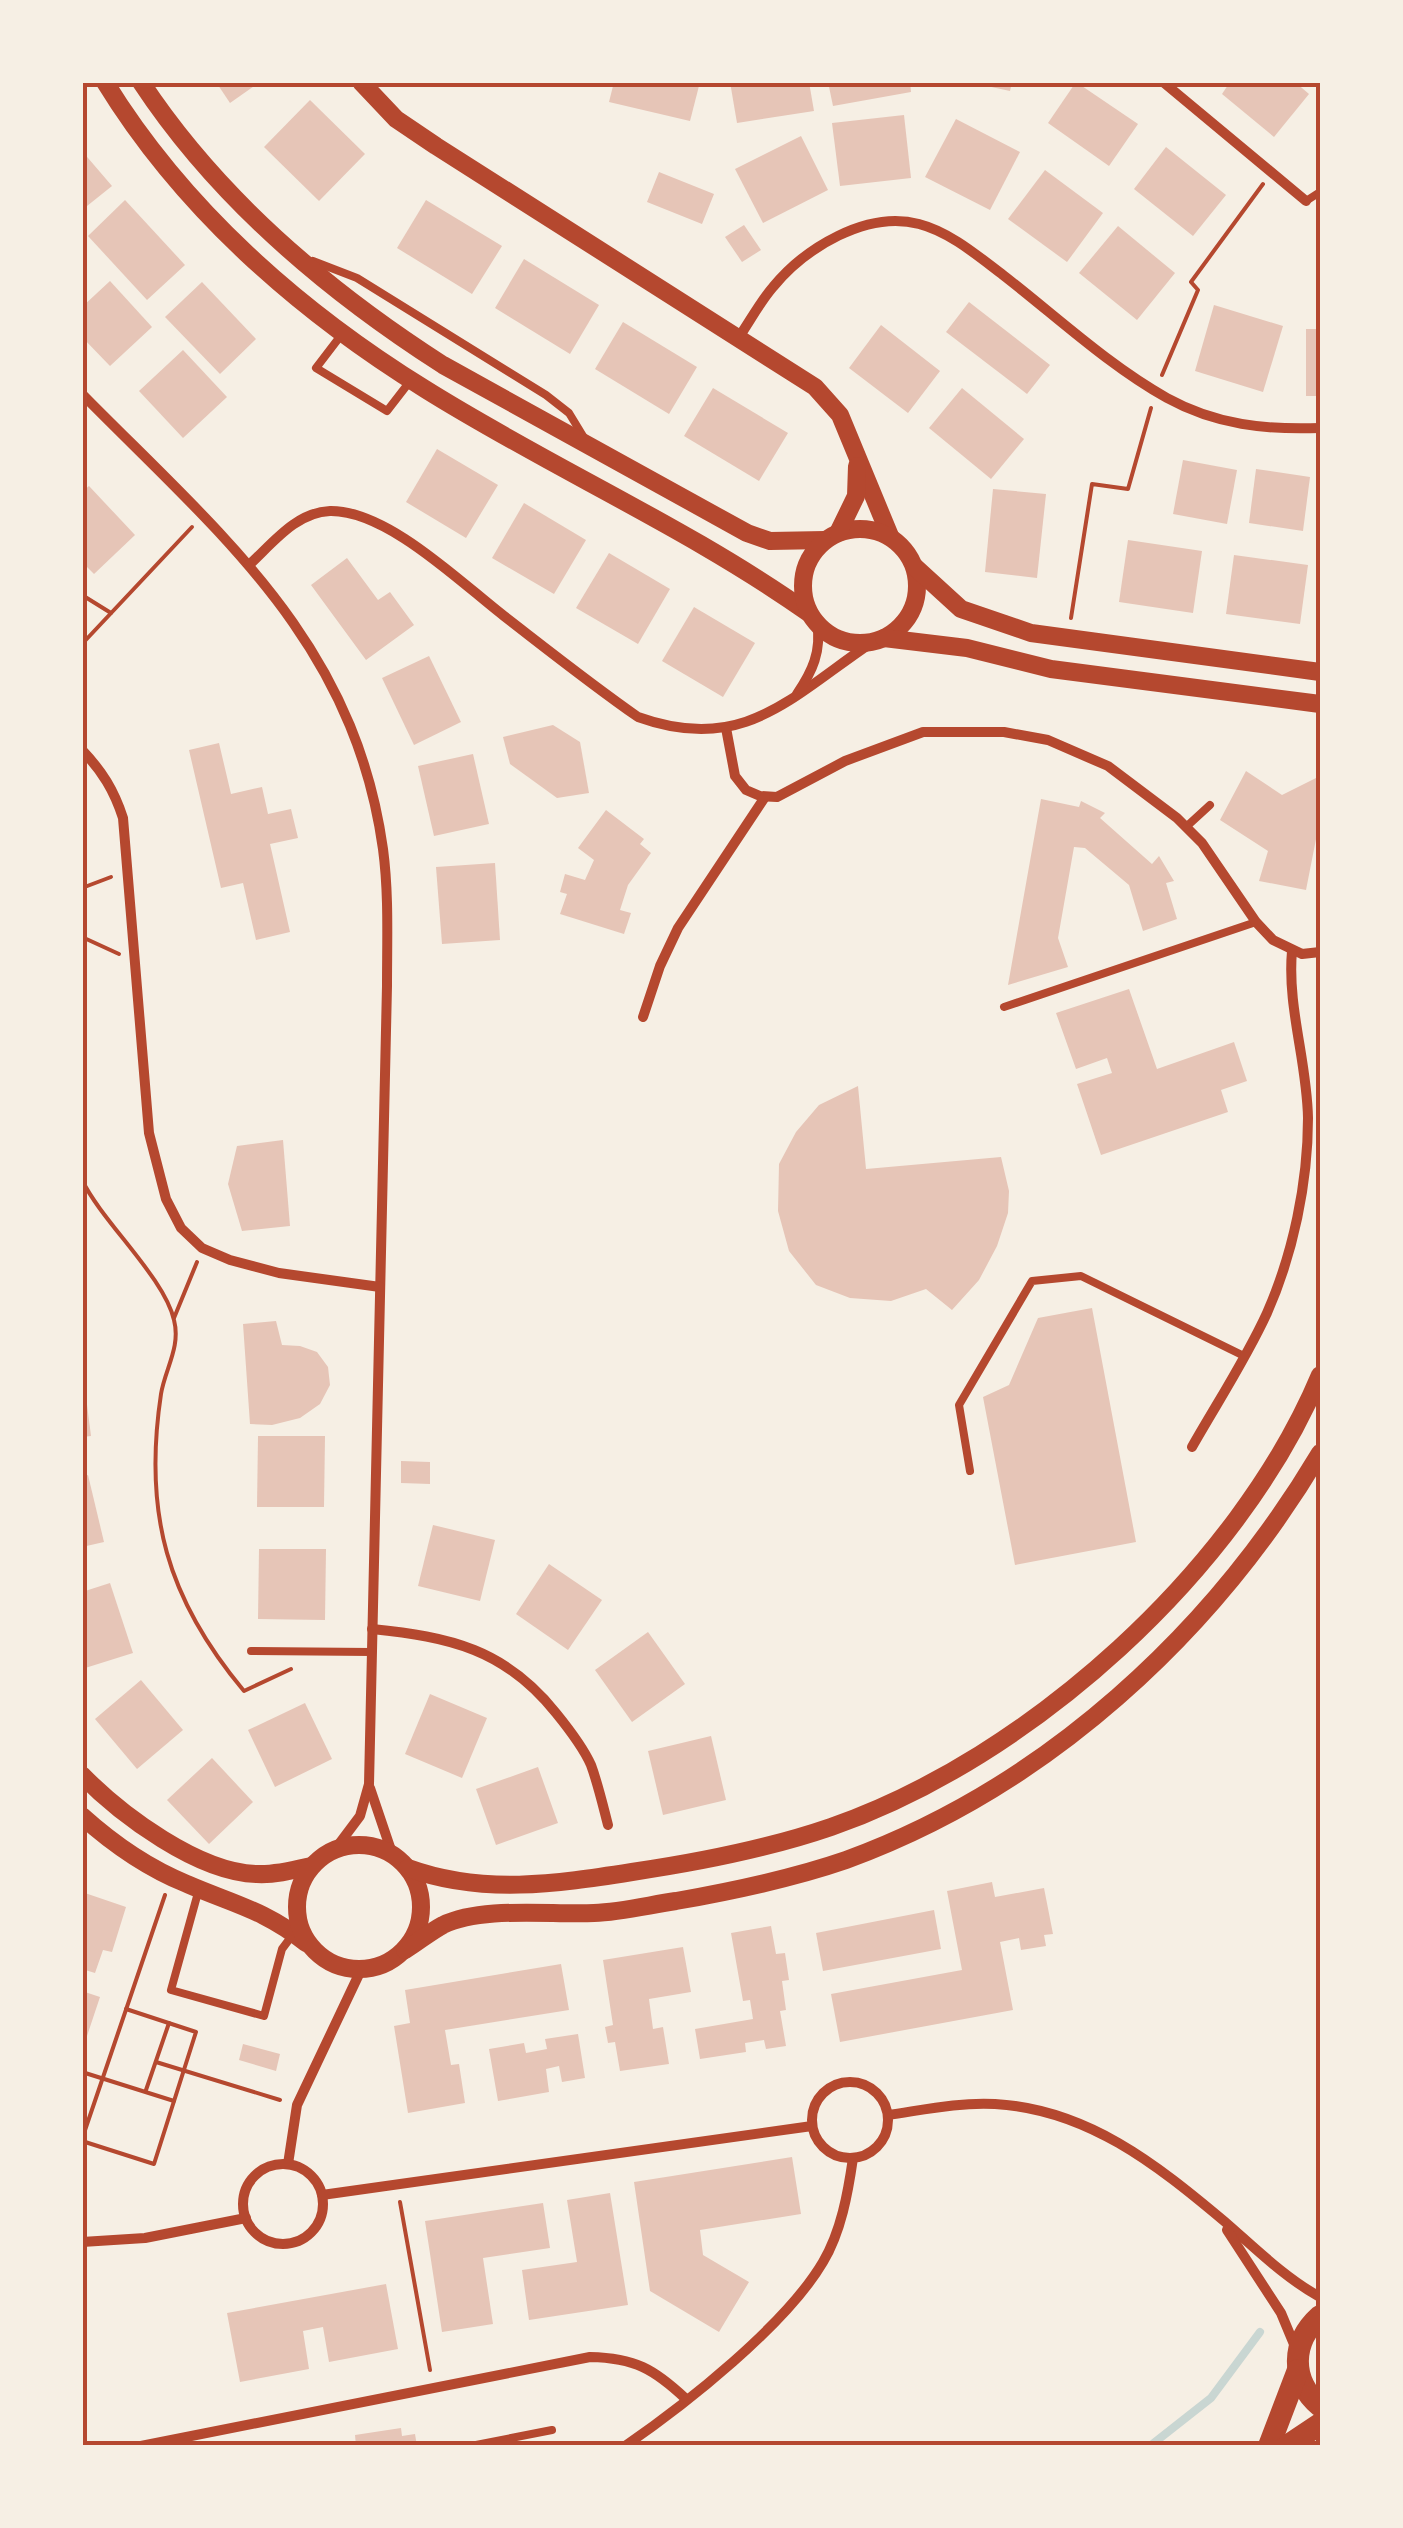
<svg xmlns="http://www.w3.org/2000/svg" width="1403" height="2528" font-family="'PT Sans Narrow',sans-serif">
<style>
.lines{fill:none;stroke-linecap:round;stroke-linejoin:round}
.stream{stroke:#c9d6d2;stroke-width:8}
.building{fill:#e6c5b7}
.path{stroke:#b5482f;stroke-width:4}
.service{stroke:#b5482f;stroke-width:8}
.minor{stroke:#b5482f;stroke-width:10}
.tertiary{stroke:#b5482f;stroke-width:18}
.primary{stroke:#b5482f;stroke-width:22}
.neatline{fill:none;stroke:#b5482f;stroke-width:4}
</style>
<rect width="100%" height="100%" fill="#f6efe4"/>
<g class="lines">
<path class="stream" d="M1150,2446l61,-48 49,-66"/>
</g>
<g class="building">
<path d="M216,82h44l-30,21z"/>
<path d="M614,82h86l-10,39 -81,-19z"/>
<path d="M730,82h79l5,29 -77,12z"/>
<path d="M828,82h82l1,10 -78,14z"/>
<path d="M968,82h44l-2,9z"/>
<path d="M1076,82l62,42 -29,42 -61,-43z"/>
<path d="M1230,82h65l14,12 -35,43 -52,-43z"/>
<path d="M310,100l55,54 -46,47 -55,-54z"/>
<path d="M904,115l7,63 -71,8 -8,-63z"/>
<path d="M956,119l64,33 -30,58 -65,-33z"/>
<path d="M801,136l27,54 -65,33 -28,-54z"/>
<path d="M1166,147l60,48 -33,41 -59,-47z"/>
<path d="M82,151l30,35 -30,24z"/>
<path d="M1045,170l58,43 -36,49 -59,-43z"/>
<path d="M659,172l55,22 -12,30 -55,-22z"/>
<path d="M125,200l60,65 -38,35 -59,-64z"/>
<path d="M426,200l76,46 -30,48 -75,-46z"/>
<path d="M744,225l17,25 -19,12 -17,-25z"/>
<path d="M1118,226l57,47 -38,47 -58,-47z"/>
<path d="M524,259l75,46 -29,49 -75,-46z"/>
<path d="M110,281l42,46 -42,39 -28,-29v-30z"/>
<path d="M202,282l54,57 -36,35 -55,-57z"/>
<path d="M969,302l81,63 -23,29 -81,-62z"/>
<path d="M1214,305l69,21 -20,66 -68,-21z"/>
<path d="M623,322l74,45 -28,47 -74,-45z"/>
<path d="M881,325l59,46 -32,42 -59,-45z"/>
<rect x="1306" y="329" width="14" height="67"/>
<path d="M183,350l44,47 -44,41 -44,-47z"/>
<path d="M713,388l75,45 -29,48 -75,-45z"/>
<path d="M962,388l62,51 -33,40 -62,-51z"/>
<path d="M437,449l61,36 -32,53 -60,-36z"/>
<path d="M1183,460l54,10 -10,54 -54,-10z"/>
<path d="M1256,469l54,8 -7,54 -54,-8z"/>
<path d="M89,486l46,49 -41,39 -12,-12v-70z"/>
<path d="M993,489l53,5 -9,84 -52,-6z"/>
<path d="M524,503l62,37 -32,54 -62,-36z"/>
<path d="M1128,540l74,11 -9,62 -74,-11z"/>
<path d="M609,553l61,36 -32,55 -62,-36z"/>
<path d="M1234,555l74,10 -8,59 -74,-10z"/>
<path d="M347,558l31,42 12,-8 24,33 -48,35 -55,-75z"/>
<path d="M694,607l61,36 -32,54 -61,-36z"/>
<path d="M429,656l32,66 -47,23 -32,-67z"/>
<path d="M553,725l27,17 9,51 -32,5 -47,-34 -7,-27z"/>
<path d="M219,743l12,51 31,-7 6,27 23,-5 7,29 -28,6 20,88 -34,8 -13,-57 -22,5 -32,-138z"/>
<path d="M473,754l16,70 -55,12 -16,-70z"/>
<path d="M1246,771l36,24 38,-19v56l-3,2 -11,56 -47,-9 9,-30 -48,-31z"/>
<path d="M1041,799l38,8 2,-6 24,12 -5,5 52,46 7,-8 15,25 -8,2 11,36 -34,12 -14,-46 -44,-37 -11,-1 -16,91 10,29 -60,18z"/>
<path d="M606,810l38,29 -4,5 11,9 -23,32 -8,25 11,3 -7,21 -64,-20 7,-20 -7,-2 5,-18 20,6 9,-20 -16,-12z"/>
<path d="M495,863l5,77 -58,4 -6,-77z"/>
<path d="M1129,989l28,80 77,-27 13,39 -26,9 7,22 -127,43 -24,-71 35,-11 -5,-15 -31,11 -20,-56z"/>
<path d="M858,1086l8,83 135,-12 8,34 -1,22 -11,33 -18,34 -27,30 -26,-21 -35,12 -41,-3 -34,-13 -27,-34 -11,-40 1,-47 17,-32 23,-27z"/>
<path d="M283,1140l7,86 -48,5 -14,-47 9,-38z"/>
<path d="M1092,1308l44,234 -121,23 -32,-168 26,-12 29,-67z"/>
<path d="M276,1321l6,24 18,1 17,6 11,15 2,18 -10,19 -20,14 -28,7 -22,-1 -7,-100z"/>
<path d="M85,1389l6,47 -9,1v-47z"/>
<path d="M258,1436h67l-1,71h-67z"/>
<path d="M401,1461l29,1v22l-29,-1z"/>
<path d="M88,1475l16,67 -22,5v-70z"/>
<path d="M433,1525l62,15 -15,61 -62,-15z"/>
<path d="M259,1549h67l-1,71 -67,-1z"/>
<path d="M549,1564l53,36 -34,50 -52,-36z"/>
<path d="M110,1583l23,70 -51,16v-77z"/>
<path d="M648,1632l37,52 -53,38 -37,-52z"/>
<path d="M141,1680l42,50 -46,39 -42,-50z"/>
<path d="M430,1694l57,24 -25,60 -57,-24z"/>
<path d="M305,1703l27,56 -57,28 -27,-57z"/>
<path d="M711,1736l15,64 -63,15 -15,-64z"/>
<path d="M212,1758l41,44 -44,42 -42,-44z"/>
<path d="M538,1767l20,56 -62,22 -20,-56z"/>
<path d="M992,1882l3,15 49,-9 9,46 -9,1 2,11 -25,4 -2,-12 -19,4 13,68 -173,32 -9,-48 131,-24 -15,-79z"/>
<path d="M82,1892l44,15 -14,45 -9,-2 -8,23 -13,-4z"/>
<path d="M934,1910l7,39 -118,22 -7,-38z"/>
<path d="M771,1926l5,28 9,-1 4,27 -7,1 4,29 -6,1 6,35 -20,3 -2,-9 -19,3 1,9 -46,7 -5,-30 58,-10 -3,-19 -7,1 -12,-68z"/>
<path d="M683,1947l8,45 -42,7 4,30 10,-2 6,37 -49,7 -5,-29 -7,1 -3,-16 8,-2 -10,-65z"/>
<path d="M561,1964l8,46 -124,20 6,35 8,-1 6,39 -57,10 -14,-87 16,-3 -5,-33z"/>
<path d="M82,1991l18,6 -14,42 -4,-1z"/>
<path d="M578,2034l7,44 -23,4 -3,-16 -13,3 3,23 -51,9 -9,-52 35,-6 2,10 21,-4 -2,-10z"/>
<path d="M243,2044l37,10 -4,17 -37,-11z"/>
<path d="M792,2157l9,57 -101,16 3,25 46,27 -30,50 -69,-41 -16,-109z"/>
<path d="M610,2193l18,112 -99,15 -7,-50 55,-8 -10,-62z"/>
<path d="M543,2203l7,45 -67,10 10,66 -51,8 -17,-111z"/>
<path d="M386,2284l12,65 -69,13 -6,-35 -20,4 6,38 -69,13 -13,-69z"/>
<path d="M401,2428l1,8 13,-2 2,12h-61l-1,-11z"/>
</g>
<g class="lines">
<g class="path">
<path d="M1162,375l36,-85 -7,-8 72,-98"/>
<path d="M82,595l29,18"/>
<path d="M1071,618l21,-134 36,5 23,-81"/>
<path d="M82,644l110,-117"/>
<path d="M82,888l29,-11"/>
<path d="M82,937l37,17"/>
<path d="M82,1180c21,43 82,97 92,140 7,27 -9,49 -13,74 -18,119 6,205 83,297l47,-22"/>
<path d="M174,1318l23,-56"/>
<path d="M156,2062l124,38"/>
<path d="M82,2072l92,29"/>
<path d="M146,2090l23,-67"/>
<path d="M82,2139l83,-244"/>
<path d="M82,2141l72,23 42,-132 -70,-23"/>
<path d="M400,2202l30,168"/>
</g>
<g class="service">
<path d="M1306,201l14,-9"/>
<path d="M313,261l44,17 189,117 23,18 14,23"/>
<path d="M342,334l-26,34 71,43 24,-31"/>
<path d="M1186,827l24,-22"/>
<path d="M1004,1007l252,-85"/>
<path d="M970,1471l-11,-66 73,-124 49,-5 163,80"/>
<path d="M251,1651l121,1"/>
<path d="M199,1889l-28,101 93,26 18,-67 12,-16"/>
<path d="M471,2446l81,-16"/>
</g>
<g class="minor">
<path d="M1163,82l143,119"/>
<path d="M739,337c11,-16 21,-35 34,-50 32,-39 94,-77 146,-63 31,8 59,32 84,51 53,41 105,90 164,123 49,27 99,32 153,30"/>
<path d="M82,394c138,140 272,247 301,455 6,45 4,91 4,137l-18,798 -9,32 -24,32"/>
<path d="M249,565c23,-21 47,-53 81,-54 57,-1 130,71 174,105 44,34 88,69 134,101 105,38 153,-20 233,-74"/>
<path d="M797,694c15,-22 25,-43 20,-71"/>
<path d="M726,728l9,48 11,14 14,6 17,1 68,-36 78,-29h81l44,8 60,26 69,52 25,25 54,79 17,18 29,14 18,-2"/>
<path d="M82,750c20,21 32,40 41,68l26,315 17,66 15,29 21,20 28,12 49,13 101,14"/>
<path d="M643,1017l17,-51 18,-38 87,-131"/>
<path d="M1192,1447c25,-44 54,-88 75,-134 26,-59 41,-130 41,-195 -1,-57 -21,-111 -16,-167"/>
<path d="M372,1629c78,8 133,20 184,84 13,16 27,34 35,52 7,19 12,41 17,60"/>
<path d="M370,1788l22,65"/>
<circle cx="850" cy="2120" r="38"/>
<path d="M888,2115c35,-5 71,-13 107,-11 92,5 161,60 229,117 30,26 61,57 96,76"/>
<path d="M288,2164l9,-59 64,-135"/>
<circle cx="283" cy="2204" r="40"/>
<path d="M322,2195l490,-69"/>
<path d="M1227,2230l54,83 15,36"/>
<path d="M82,2242l63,-4 101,-20"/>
<path d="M141,2446l449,-89c45,1 64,12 96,42"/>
<path d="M625,2446c61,-42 161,-121 198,-184 18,-30 25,-69 30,-104"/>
</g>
<g class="tertiary">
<path d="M105,82c78,127 194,229 320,307 126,79 264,139 385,225"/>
<path d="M141,82c77,117 185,208 302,283l304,168 23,8 55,-1"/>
<path d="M361,82l35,37 40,27 379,241 25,28 50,121"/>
<circle cx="860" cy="586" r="57"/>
<path d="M838,533l18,-37 1,-30"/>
<path d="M915,567l46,42 70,24 289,39"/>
<path d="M884,638l83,10 84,21 269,35"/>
<path d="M82,1775c39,40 117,98 175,99 18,1 37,-4 54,-8"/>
<path d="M82,1816c30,27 68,53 105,68 46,20 78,26 119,59"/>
<circle cx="359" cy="1907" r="62"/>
<path d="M408,1868c74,27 148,16 224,4 68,-10 135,-23 199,-45 199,-69 408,-258 489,-452"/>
<path d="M405,1950c13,-8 25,-18 38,-25 39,-19 107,-10 151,-12 27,-1 55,-8 82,-12 57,-10 115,-22 170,-41 200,-73 366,-226 474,-407"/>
</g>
<g class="primary">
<path d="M1320,2316c-29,26 -30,64 0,90"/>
<path d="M1269,2446l29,-76"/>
<path d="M1287,2446l33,-22"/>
</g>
</g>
<rect width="1403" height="2528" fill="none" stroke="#f6efe4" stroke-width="170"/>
<rect x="85" y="85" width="1233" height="2358" class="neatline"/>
</svg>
